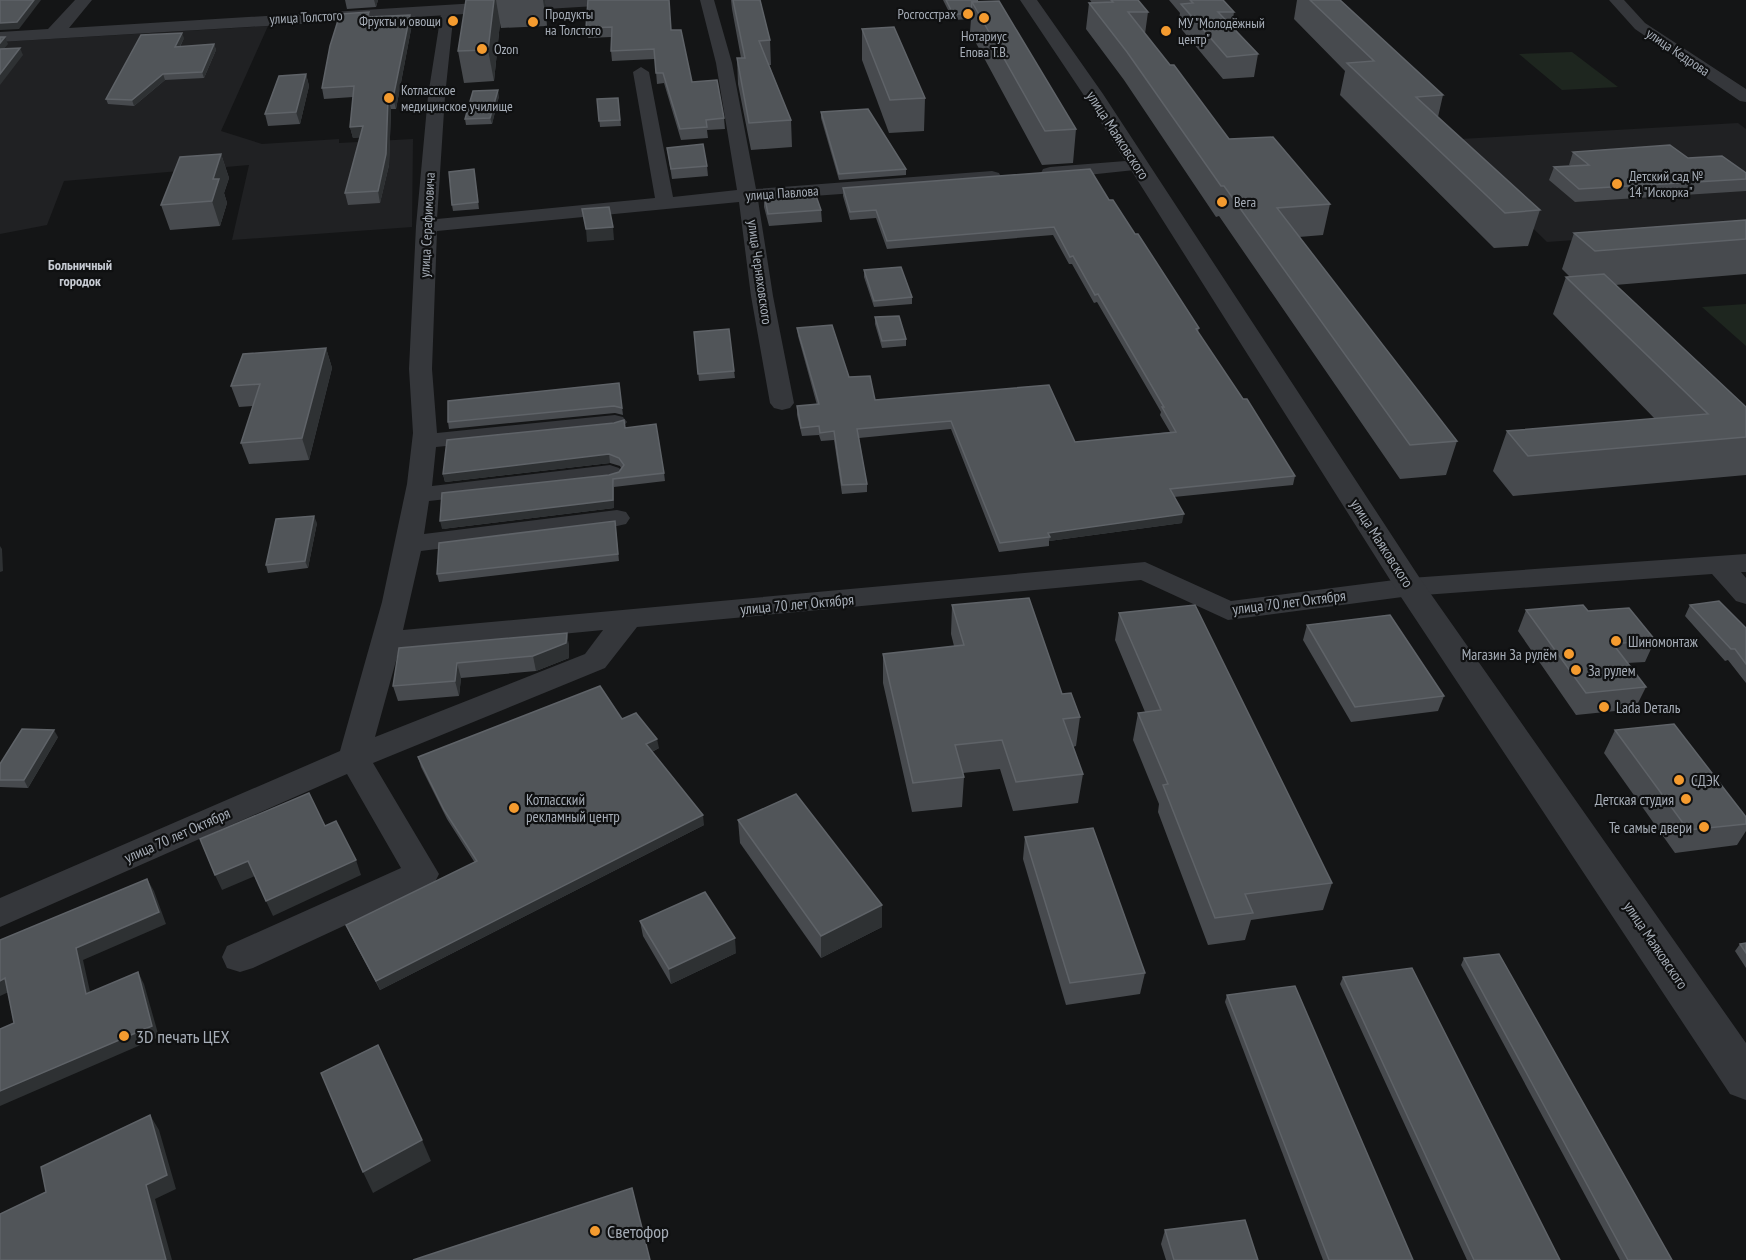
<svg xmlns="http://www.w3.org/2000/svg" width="1746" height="1260" font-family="'PT Sans Narrow',sans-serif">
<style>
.built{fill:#202123}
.green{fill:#1e261f}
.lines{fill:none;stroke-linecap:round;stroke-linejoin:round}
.minor{fill:#35373b;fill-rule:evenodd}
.tertiary{fill:#35373b;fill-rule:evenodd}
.wall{fill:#474a4e}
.shaded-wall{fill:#2e3133}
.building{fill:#515559;stroke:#5f6368;stroke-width:1.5}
.poi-dot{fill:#f49b2f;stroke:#0f1011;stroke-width:2}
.labels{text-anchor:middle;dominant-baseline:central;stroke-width:4.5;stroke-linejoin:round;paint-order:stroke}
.far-poi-label{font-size:14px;fill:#a6adb7;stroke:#0f1011;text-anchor:start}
.far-street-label{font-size:14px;fill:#a6adb7;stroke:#0f1011}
.far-neighbourhood-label{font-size:14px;font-weight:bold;fill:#c7cbd3;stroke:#0f1011}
.street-label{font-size:15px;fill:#a6adb7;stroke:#0f1011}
.poi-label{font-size:15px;fill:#a6adb7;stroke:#0f1011;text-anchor:start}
.near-poi-label{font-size:18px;fill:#a6adb7;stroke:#0f1011;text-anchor:start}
</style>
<rect width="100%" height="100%" fill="#141516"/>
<g class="built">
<path d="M268,26l-47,105 41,13 77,-5v4l74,-4 -1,88 -180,13 17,-75 -185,16 -17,44 -47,9v-192z"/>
<path d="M1738,123l8,6v99l-199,14 -104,-102z"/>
</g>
<g class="green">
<path d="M1572,52l46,35 -56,3 -43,-36z"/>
<path d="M1746,304v42l-44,-39z"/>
</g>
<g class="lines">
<g class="minor">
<path d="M700,0h14l18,63 24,126 236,-18 7,2 2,4 -2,4 -7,2 -234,17 15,96 21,107 -4,5 -8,2 -8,-2 -4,-5 -19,-107 -12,-94 -302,29 -5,138 5,64 178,-18 8,2 4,5 -4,5 -8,2 -179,18 -4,39 178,-21 9,3 4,5 -4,5 -9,3 -181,20 -5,33 193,-24 9,2 4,6 -4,6 -9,2 -196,25 -18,79 742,-68 86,39 179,-23 336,-24v18h-5l5,6v26l-10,-3 -24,-27 -302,22 -182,24 -87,-40 -504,47 -32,41 -232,95 66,111 -5,10 -181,84 -13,4 -13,-4 -5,-11 5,-11 174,-78 -54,-94 -347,153v-29l340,-147 42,-149 25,-118 6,-51 -4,-64 7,-143 12,-130 14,-89 5,-1 7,4 -9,86 -8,123 218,-21 -22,-126 8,-5 8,5 24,125 64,-7 -21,-127zM603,630l-18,24 -210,83 24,-87z"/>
<path d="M1609,0h15l21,23 101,66v13l-6,-1 -105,-72z"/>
<path d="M1138,160l6,1 3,4 -3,4 -94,10 -7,-2 -2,-4 2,-4 7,-2z"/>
</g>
<g class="tertiary">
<path d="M75,0h17l-23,28 459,-28h93l-2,4 -6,1 -613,37v-10l48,-3z"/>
<path d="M1020,0h17l66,94 318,486 325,463v57l-16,-6 -331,-500 -316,-500z"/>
</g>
</g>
<g class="wall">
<path d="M345,0h33l-2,7 -29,2z"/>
<path d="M466,0h79l2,11v15l-46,2 -1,-5 -6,58 -30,2 -6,-32z"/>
<path d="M588,0l83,30 21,52 32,36 1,11 -18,1 1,8 -27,2 -17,-57 -7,1 -2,-25 -43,2 -1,-10v-14l-23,1 -2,-10z"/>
<path d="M731,0h29l10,40 1,25h-2l22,55 1,27 -41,3 -13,-66 -1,-26h4l-9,-49z"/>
<path d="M943,0h34l99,129 -3,34 -31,2 -72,-133 1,-13 -18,1z"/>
<path d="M1090,0h48l10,12 -3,22 84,105 101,65 -7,31 -24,2 158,204 -11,34 -46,4 -181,-263 -3,1 -92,-137 -38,-51 3,-26h3z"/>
<path d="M1169,0h54l11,12 -2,14 26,28 -4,23 -31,2 -45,-54 2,-12z"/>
<path d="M1297,0h43l103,95 -5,22 102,93 -12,36 -34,2 -154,-153 5,-24 -51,-52z"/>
<path d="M369,12l1,5 42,7 -16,85h-5l-2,56 -9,38 -32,2 -3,-12 15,-56 -7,1 -3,-11 3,-30 -29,2 -2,-11z"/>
<path d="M862,29l63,69 -1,33 -35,2 -27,-73z"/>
<path d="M184,38l-4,9 34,-3 2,6 -12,28 -39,2 -31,26 -26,-2 -2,-5z"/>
<path d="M306,74l3,12 -9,38 -32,2 -3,-12z"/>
<path d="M499,96l-7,28 -26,1 -1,-6z"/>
<path d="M618,98l3,28 -21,1 -3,-28z"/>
<path d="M821,112l85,57v6l-67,5 -18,-62z"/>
<path d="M667,148l40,18 1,10 -36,3z"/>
<path d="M1573,152l115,6 58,15v18l-171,11 -26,-22 5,-13 17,-1 -2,-1z"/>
<path d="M221,154l8,24 -5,15 3,10 -7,23 -50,4 -9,-25z"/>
<path d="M474,169l5,40 -26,2 -1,-6z"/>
<path d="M843,188l266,12 26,34 64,94 -1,4 97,144 -2,9 -119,12 8,26 -133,18v5l-50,6 -48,-123 -92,9 8,46v8l-25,2 -8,-54 -13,1 -2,-6 -17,1 -5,-21v-9l20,-1 -19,-69 -1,-8 52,49 26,23 200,42 95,-10 -10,-17 1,-3 -64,-110 -3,1 -22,-39h-3l-16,-29 -166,14 -11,-31 -26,2 -7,-24z"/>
<path d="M764,194l57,16 1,12 -53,4 -5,-19z"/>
<path d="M1746,220v54l-131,11 131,122v68l-233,21 -20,-25 14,-40 148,-12 -102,-105 13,-37h4l-8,-8 12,-36z"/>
<path d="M864,270l48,27v7l-38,3 -10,-30z"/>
<path d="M875,317l31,22v7l-24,2 -7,-24z"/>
<path d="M694,332l40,39 1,7 -36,3z"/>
<path d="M326,348l6,20 -23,92 -60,4 -8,-21 12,-37 -14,1 -8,-21z"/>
<path d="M619,383l4,32 -8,-2 -166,16 -1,-7z"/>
<path d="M625,428l39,45 1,8 -51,6v21l-172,21 177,-57 2,-4 -1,-2 -10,-3 -165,19 -2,-8z"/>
<path d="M615,521l4,40 -180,21 -2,-8z"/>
<path d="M317,523l-9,45 -40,5 -2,-8z"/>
<path d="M952,605l110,89 18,23 -4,29 -3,1 10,27 -5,29 -65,8 -13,-42 -37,4 1,4 -2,30 -50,5 -29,-129v-29l71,-8 -3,-12z"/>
<path d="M1690,605l56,23v55l-18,-23 -3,1 -40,-45z"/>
<path d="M1526,610l62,1 67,29 -10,22 -18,1 19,24 -11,22 -59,6 -58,-84z"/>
<path d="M1119,613l213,270 -9,27 -72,10 -6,20 -37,5 -50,-133 1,-8 -26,-64 5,-27 7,-1 -30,-72z"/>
<path d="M1307,625l137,71 -6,15 -87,11 -48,-82z"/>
<path d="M567,633l2,15v10l-33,13 -75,7 -2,18 -61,5 -5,-15 6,-38z"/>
<path d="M622,719l37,29 -7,4 52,73 -324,165 -30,-56 -4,-9 129,-62 -28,-44 -26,-52 -3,-10z"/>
<path d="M1615,730l131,87v14l-9,14 -62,8 -71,-100z"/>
<path d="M58,737l-30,51 -28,-1v-23z"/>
<path d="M738,820l144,85v22l-61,31 -81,-115z"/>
<path d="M1025,837l120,136 -5,21 -74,11 -43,-146z"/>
<path d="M640,921l96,32 -65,31 -28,-48z"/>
<path d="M1746,943v25l-11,-17 5,-7z"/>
<path d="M1464,958l208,302h-52l-159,-295z"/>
<path d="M1343,977l217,283h-93l-127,-276z"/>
<path d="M1227,995l186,265h-90l-98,-258z"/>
<path d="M1165,1230l93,30h-92l-5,-16z"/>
</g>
<g class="shaded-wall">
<path d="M34,0h7l-22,29 -19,1v-7z"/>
<path d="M374,0h4l-2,7z"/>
<path d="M494,0h2l4,23 -6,58 -6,-31z"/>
<path d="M543,0h2l2,11v15z"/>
<path d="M410,15l2,9 -16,85 -3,-11z"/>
<path d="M182,33l2,5 -7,14 -2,-5z"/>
<path d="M5,37l3,7 -8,10v-11z"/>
<path d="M214,44l2,6 -12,28 -2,-6z"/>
<path d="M20,48l3,7 -23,30v-11z"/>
<path d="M163,74l2,6 -31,26 -2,-6z"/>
<path d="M306,74l3,12 -9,38 -4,-12z"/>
<path d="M498,90l1,6 -7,28 -2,-6z"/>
<path d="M388,98l3,11 -2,56 -9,38 -2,-12z"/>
<path d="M363,126l3,11 -13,1 -3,-11z"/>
<path d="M221,154l8,24 -5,15 3,10 -7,23 -8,-25 1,-22z"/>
<path d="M613,227l1,13 -27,2 -1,-13z"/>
<path d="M326,348l6,20 -23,92 -7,-22z"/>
<path d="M609,454l1,9 -165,19 -2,-8z"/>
<path d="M613,479l1,8v21l-172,21 -2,-8z"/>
<path d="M1184,514l-2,9 -133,18 1,-4 -2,-4z"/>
<path d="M314,516l3,7 -9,45 -3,-7z"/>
<path d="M0,546l2,3 1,22 -3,1z"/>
<path d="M567,633l2,15v10l-33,13 -3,-15z"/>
<path d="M457,663l4,15 -2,18 -4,-15z"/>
<path d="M54,730l4,7 -30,51 -4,-8z"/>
<path d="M657,739l2,9 -12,6 -1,-10z"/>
<path d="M703,815l1,10 -324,165 -4,-9z"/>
<path d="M356,860l5,15 -88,41 -7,-15z"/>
<path d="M248,861l7,15 -33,14 -7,-15z"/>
<path d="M147,879l7,12 12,33 -83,36 10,45 -7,-11 -10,-46z"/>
<path d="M882,905v22l-61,31v-22z"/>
<path d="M735,938l1,15 -65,31 -2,-15z"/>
<path d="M138,972l6,12 15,53 -159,69v-15z"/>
<path d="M5,978l8,12 -13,6v-15z"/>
<path d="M150,1115l9,15 17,59 -21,10 17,61h-6l-20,-75z"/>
<path d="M422,1140l9,21 -58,32 -10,-21z"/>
</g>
<g class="building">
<path d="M0,0h34l-17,22 -17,1z"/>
<path d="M466,0h28l-6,50 -30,1z"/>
<path d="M588,0h81l2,30h10l11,52 25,-2 7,38 -18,2 1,7 -27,2 -17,-56h-7l-2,-24 -43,2 1,-24 -26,1z"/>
<path d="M733,0h27l10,40 -11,1 32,79 -42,3 -12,-65h8z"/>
<path d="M946,0h31l1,2h-6l-1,12h-18z"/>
<path d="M1111,0h27l10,12h-20l42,53h4l55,74 44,-2 57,67 -53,4 180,233 -47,4 -186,-259h-3l-94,-134 -38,-49 24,-1z"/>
<path d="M1190,0h33l11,12h-16l40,42 -31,3 -46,-53 12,-1z"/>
<path d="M1310,0h30l103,95 -27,2 124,113 -35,3 -158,-150 27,-2z"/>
<path d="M999,1l77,128 -31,2 -73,-129z"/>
<path d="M369,12l-2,5 43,-2 -17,83h-5l-2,56 -8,37 -33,2 18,-67 -13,1 4,-41 -32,2 8,-42 10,-32z"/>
<path d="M894,27l31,71 -35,2 -28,-71z"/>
<path d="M182,33l-7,14 39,-3 -12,28 -39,2 -31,26 -26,-1 35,-64z"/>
<path d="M0,37h5l-5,6z"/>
<path d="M20,48l-20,26v-25z"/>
<path d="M306,74l-10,38 -31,2 14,-38z"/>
<path d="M498,90l-8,28 -25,1 8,-28z"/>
<path d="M618,98l2,22 -21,1 -2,-22z"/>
<path d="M868,109l38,60 -67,5 -18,-62z"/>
<path d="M703,144l4,22 -36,3 -4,-21z"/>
<path d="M1670,145l18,13 34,-2 24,17v6l-167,10 -25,-22 35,-2 -16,-13z"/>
<path d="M221,154l-8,25h6l-7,22 -51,4 19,-48z"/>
<path d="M474,169l4,33 -26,3 -3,-33z"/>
<path d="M1090,169l19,31h4l22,34h3l61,94 -3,1 47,70h4l48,77 -125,13 14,25 -136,19 2,4 -50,6 -49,-122 -94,8 10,55 -25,1 -8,-54 -14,2 -1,-7 -18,2 -4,-22 22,-2 -22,-76 35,-3 17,52 21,-1 5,24 174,-15 26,57 101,-10 -14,-25h2l-66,-113 -3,1 -22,-39 -3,1 -16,-30 -167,14 -11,-31 -26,2 -7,-24z"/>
<path d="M814,190l7,20 -53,4 -4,-20z"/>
<path d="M609,207l4,20 -27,2 -4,-20z"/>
<path d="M1746,220v19l-151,12 -21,-18z"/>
<path d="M901,267l11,30 -38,4 -10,-31z"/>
<path d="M1604,274l142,133v30l-218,19 -21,-25 201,-17 -142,-137z"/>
<path d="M899,316l7,23 -24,2 -7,-24z"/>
<path d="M729,329l5,42 -36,3 -4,-42z"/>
<path d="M326,348l-24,90 -61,5 19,-59 -29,2 12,-32z"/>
<path d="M619,383l3,25 -8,-2 -166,16v-21z"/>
<path d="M624,420l1,8 31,-4 8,49 -51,6v21l-173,21 2,-28 167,-18 10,-3 5,-7 -5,-7 -10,-4 -166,20 4,-34 167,-17z"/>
<path d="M314,516l-9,45 -39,4 10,-46z"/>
<path d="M615,521l3,33 -181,20 2,-31z"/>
<path d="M1029,598l33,96 9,-1 9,24 -17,2 20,55 -67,8 -14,-42 -47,5 9,32 -51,6 -30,-129 81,-9 -12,-40z"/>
<path d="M1719,601l27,27v36l-11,-15h-4l-41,-44z"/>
<path d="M1195,605l137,278 -87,11 8,19 -38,5 -52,-133 5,-1 -30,-71 23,-3 -42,-97z"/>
<path d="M1583,605l5,6 41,-3 26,32 -42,4 33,43 -60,6 -60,-83z"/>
<path d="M1390,615l54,81 -89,11 -48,-82z"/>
<path d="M567,633l-1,10 -33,13 -76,7 -2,18 -62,5 6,-38z"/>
<path d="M600,686l22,33 14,-6 21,26 -11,5 57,71 -327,166 -30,-56 131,-64 -33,-51 -26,-53z"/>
<path d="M1674,724l72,93v7l-58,6 -73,-100z"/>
<path d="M22,729l32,1 -30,50h-24v-16z"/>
<path d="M309,793l16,33 11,-5 20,39 -90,41 -18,-40 -33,14 -15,-36z"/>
<path d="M796,794l86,111 -61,31 -83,-116z"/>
<path d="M1093,828l52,145 -75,10 -45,-146z"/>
<path d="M147,879l12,33 -83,36 10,46 52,-22 14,54 -152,65v-62l14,-6 -9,-45 -5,3v-41z"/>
<path d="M705,892l30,46 -66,31 -29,-48z"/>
<path d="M1746,943v10l-6,-9z"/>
<path d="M1499,954l173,306h-44l-164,-302z"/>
<path d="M1412,968l148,292h-86l-131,-283z"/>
<path d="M1295,986l118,274h-84l-102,-265z"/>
<path d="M378,1045l44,95 -59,32 -42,-99z"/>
<path d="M150,1115l17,60 -21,10 20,75h-166v-46l46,-22 -5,-25z"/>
<path d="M632,1188l18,72h-237z"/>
<path d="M1245,1220l13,40h-84l-9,-30z"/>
</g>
<g class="poi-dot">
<circle cx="968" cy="14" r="6"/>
<circle cx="984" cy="18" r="6"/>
<circle cx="453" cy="21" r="6"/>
<circle cx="533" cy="22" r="6"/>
<circle cx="1166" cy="31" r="6"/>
<circle cx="482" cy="49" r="6"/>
<circle cx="389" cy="98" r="6"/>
<circle cx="1617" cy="184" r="6"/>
<circle cx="1222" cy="202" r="6"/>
<circle cx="1616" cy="641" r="6"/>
<circle cx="1569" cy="654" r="6"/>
<circle cx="1576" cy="670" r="6"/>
<circle cx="1604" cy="707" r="6"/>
<circle cx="1679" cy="780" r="6"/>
<circle cx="1686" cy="799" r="6"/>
<circle cx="514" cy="808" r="6"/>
<circle cx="1704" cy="827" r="6"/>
<circle cx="124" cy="1036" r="6"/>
<circle cx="595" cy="1231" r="6"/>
</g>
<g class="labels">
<g class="far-poi-label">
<text x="545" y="14">Продукты<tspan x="545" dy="16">на Толстого</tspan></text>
<text x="956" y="14" text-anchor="end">Росгосстрах</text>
<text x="441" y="21" text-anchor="end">Фрукты и овощи</text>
<text x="1178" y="23">МУ "Молодёжный<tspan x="1178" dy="16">центр"</tspan></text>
<text x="984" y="36" text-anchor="middle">Нотариус<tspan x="984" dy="16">Епова Т.В.</tspan></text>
<text x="494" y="49">Ozon</text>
<text x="401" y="90">Котласское<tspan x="401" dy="16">медицинское училище</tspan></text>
<text x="1629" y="176">Детский сад №<tspan x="1629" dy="16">14 "Искорка"</tspan></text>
<text x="1234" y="202">Вега</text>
</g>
<g class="far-street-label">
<text transform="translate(306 17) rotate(-3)">улица Толстого</text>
<text transform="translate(1678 52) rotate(34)">улица Кедрова</text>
<text transform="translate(782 193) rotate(-4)">улица Павлова</text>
<text transform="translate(427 225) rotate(-87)">улица Серафимовича</text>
<text transform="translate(760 272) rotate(82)">улица Черняховского</text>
</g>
<g class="far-neighbourhood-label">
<text x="80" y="265">Больничный<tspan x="80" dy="16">городок</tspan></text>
</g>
<g class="street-label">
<text transform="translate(1118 135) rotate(57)">улица Маяковского</text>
<text transform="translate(1382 543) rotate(57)">улица Маяковского</text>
<text transform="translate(1289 602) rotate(-7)">улица 70 лет Октября</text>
<text transform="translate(797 604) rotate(-5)">улица 70 лет Октября</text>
<text transform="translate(177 835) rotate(-24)">улица 70 лет Октября</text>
<text transform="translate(1656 945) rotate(56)">улица Маяковского</text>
</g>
<g class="poi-label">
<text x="1628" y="641">Шиномонтаж</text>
<text x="1557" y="654" text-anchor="end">Магазин За рулём</text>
<text x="1588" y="670">За рулем</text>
<text x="1616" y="707">Lada Dеталь</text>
<text x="1691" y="780">СДЭК</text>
<text x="526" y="799">Котласский<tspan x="526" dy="17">рекламный центр</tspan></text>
<text x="1674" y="799" text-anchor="end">Детская студия</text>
<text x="1692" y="827" text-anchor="end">Те самые двери</text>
</g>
<g class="near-poi-label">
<text x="136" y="1036">3D печать ЦЕХ</text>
<text x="607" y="1231">Светофор</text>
</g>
</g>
</svg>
